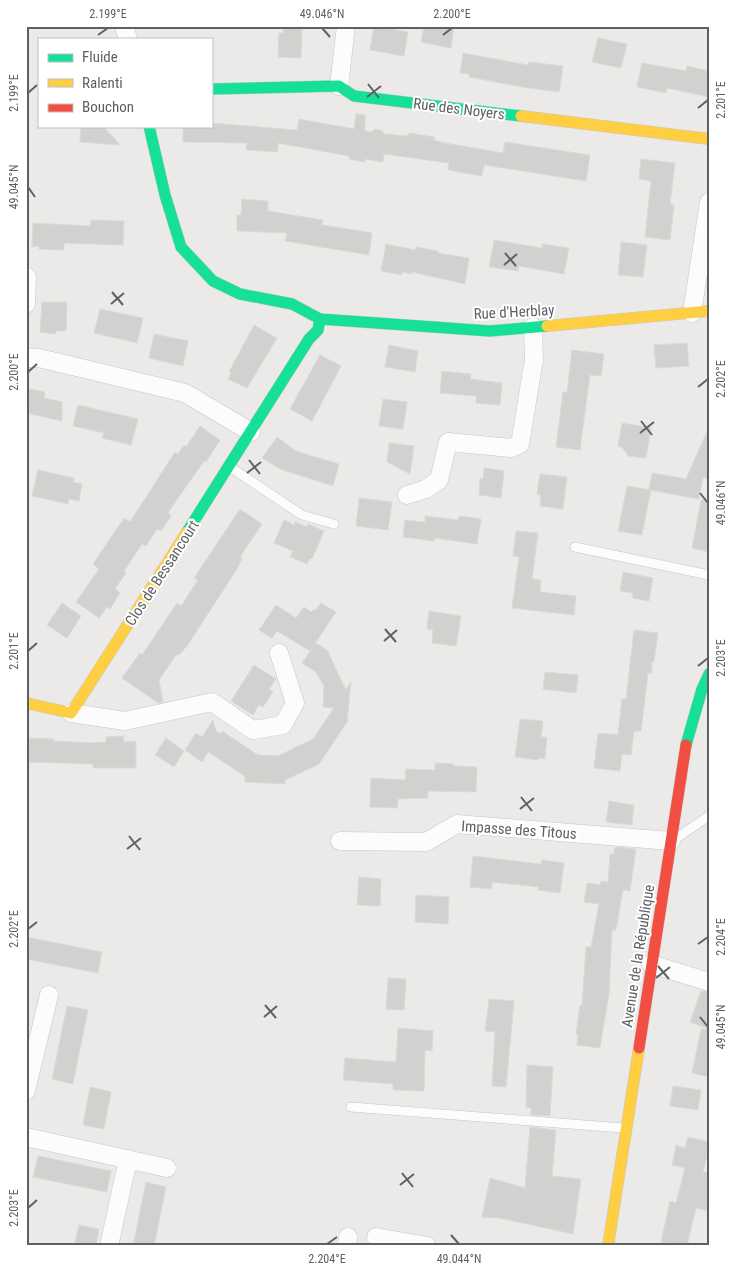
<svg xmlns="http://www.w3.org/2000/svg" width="735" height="1272" font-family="'Roboto Condensed',sans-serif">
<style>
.building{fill:#d3d1d0;stroke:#dcdad7}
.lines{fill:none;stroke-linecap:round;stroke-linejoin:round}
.lane-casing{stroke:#c7c7c7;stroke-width:10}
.street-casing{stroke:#c7c7c7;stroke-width:19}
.fast-casing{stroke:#c6c7c7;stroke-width:12}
.slow-casing{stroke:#c6c7c7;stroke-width:12}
.jam-casing{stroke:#c6c7c7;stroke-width:12}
.lane{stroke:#fcfcfc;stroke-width:9}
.street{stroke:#fcfcfc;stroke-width:18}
.fast{stroke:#16e098;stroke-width:11}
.slow{stroke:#ffcf43;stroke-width:11}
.jam{stroke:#f24e42;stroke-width:11}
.ticks{fill:none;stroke:#5e6164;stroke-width:2}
.labels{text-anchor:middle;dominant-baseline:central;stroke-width:4;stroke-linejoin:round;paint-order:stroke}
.street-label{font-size:15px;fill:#5e6164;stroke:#fff}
.neatline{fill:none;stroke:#5e6164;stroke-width:2}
.ticks-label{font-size:12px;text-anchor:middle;fill:#5e6164}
</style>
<rect width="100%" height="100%" fill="#eceae8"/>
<g class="building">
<path d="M283,26h19l-1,32 -23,-1 1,-24h4z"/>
<path d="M374,26l34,6 -4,24 -34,-6z"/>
<path d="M424,26h30l-3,22 -30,-6z"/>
<path d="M598,38l29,6 -6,24 -29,-6z"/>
<path d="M463,53l65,12 1,-3 34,4 -4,26 -37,-5 -53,-10v-3l-9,-1z"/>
<path d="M642,63l44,8 1,-5 22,5v26l-42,-9 -1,5 -29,-6z"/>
<path d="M356,114l9,1v16l6,1 4,-3 7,2 2,3 24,2 1,-3 25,4v3l11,3 58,10 2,-11 85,13 -4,26 -102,-16 -2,11 -34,-6 1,-7 -65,-9 -1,8 -18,-3v3l-16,-3v-3l-71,-13v9l-32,-2 1,-7 -64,-1v-16h28v-3l86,7 2,-11 55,10z"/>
<path d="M81,126h22l17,19 -40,-3z"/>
<path d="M641,159l34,4 -5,41 4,1 -4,35 -25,-3 6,-56 -12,-2z"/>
<path d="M242,199l26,2v10l55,9 -1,5 50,8 -3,22 -84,-14 2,-8 -50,-2v-16h4z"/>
<path d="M91,220l33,1 -1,24 -59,-2v7l-25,-1v-3l-7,1 1,-24 57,3z"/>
<path d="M494,240l48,8v-4l27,4 -5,26 -45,-8 -1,5 -29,-4z"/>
<path d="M621,242l26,3 -4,32 -25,-2z"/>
<path d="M386,244l29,6 1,-3 22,4v2l31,5 -4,26 -53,-12v2l-10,-2 -1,3 -20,-4z"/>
<path d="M42,302h25l-1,29h-10v3l-16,-2z"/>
<path d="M100,309l43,9 -6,25 -43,-10z"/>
<path d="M254,325l23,13 -30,50 -19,-9 3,-6 -2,-1z"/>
<path d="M154,334l34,7 -5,25 -34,-8z"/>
<path d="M687,343l2,23 -33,2 -2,-23z"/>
<path d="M389,345l29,6 -3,21 -30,-5z"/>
<path d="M572,350l32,4 -3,22 -11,-1 -10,75 -24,-3 7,-55h4z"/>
<path d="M320,355l21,11 -29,55 -22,-12z"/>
<path d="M442,371l29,3 -1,5 32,4 -2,22 -24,-2v-7l-36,-3z"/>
<path d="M26,388l19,4 -1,6 18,4v19l-36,-8z"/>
<path d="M383,399l24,3 -4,27 -24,-3z"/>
<path d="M78,405l60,14 -7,26 -29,-7 2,-5 -31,-7z"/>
<path d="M622,423l29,5 -5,30 -18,-2 -6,-9 -4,-1z"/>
<path d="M200,426l20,14 -14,22 -2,-1 -28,40 -8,12 3,3 -10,15 -4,-2 -11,17 -4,-2 -18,27 2,2 -11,16 5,4 -10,16 -3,-2 -8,11 -23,-16 23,-33 -6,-5 31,-46 6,4 45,-70 3,2 6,-9 2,2z"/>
<path d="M709,427v53l-6,-3 -4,22 -50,-9 3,-17 34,6z"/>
<path d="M277,437l19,14 43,13 -6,22 -53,-17 -18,-11z"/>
<path d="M389,443l25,3 -4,28 -23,-12z"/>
<path d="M484,468l20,3 -3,27 -22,-3 1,-17 3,1z"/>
<path d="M38,470l36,8 -1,4 9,2 -3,17 -10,-2 -1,5 -36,-8z"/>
<path d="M540,474l27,3 -4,32 -23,-3 1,-11 -4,-1z"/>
<path d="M627,486l24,4 -9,45 -24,-4z"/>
<path d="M359,498l33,4 -4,28 -32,-4z"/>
<path d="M701,500h8v52l-17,-4z"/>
<path d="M240,509l22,15 -22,33 2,2 -5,10 -50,77 -8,9h-3l-17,25 4,22 -5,1 -36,-25 18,-25 2,2 35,-52 4,3 17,-26 -4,-2z"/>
<path d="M425,516l33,4 1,-4 22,3 -4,25 -43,-6v3l-31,-4 2,-17 20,2z"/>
<path d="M284,520l10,5 1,-3 12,5 1,-3 16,7 -12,28 -2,-1 -3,6 -17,-7 3,-6 -19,-8z"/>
<path d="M516,531l22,2 -6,46 9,1 -1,12 36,4 -2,19 -62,-7 7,-51 -6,-1z"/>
<path d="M623,572l30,6 -4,23 -17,-3 1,-5 -13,-2z"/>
<path d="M62,603l19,13 -14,22 -20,-13z"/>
<path d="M321,603l15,9 -26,39 -33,-20 -5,7 -13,-8 17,-25 20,13 8,-11 7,5 3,-3 2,1z"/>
<path d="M429,611l32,5 -5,30 -24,-3 1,-13 -6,-1z"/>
<path d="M634,630l24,3 -4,29h-2v11h-4l-7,58h-7l-3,24 -9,-1 -2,17 -26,-3 4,-35 20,2 4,-36h4z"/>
<path d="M316,643l11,7 19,40 5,-8 -4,40 -28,42 -34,16v4l-40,-2v-6l-37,-24 -6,10 -17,-12 11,-17 6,4 11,-17 3,11 5,3 1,-3 36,24 20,1 35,-17 21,-31 -11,-1 1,-21 -8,-14 -14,-9z"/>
<path d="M254,665l22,14 -7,10 4,3 -10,15 -4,-2 -6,10 -22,-14z"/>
<path d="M545,672l33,3 -2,18 -33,-4z"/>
<path d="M520,719l23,2 -2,16h6l-2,22 -7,-1v2l-23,-3z"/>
<path d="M124,736l-1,6 13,-1v27h-43v-4l-67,-2v-24l28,1v2l39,2 13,-1v-5z"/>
<path d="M166,738l18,13 -10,16 -19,-12z"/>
<path d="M435,763l18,1 1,2 23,1 -1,25 -48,-1v7l-30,1 -1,9 -27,-1 1,-29 34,2 1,-11 29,1z"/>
<path d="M609,801l25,4 -2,20 -26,-3z"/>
<path d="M615,847l21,2 -6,42 -7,-1 -7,40h-4l-3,64 -9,54 -23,-3 1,-11h-2l4,-29 2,1 4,-59h5l8,-43 -15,-2 3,-19 13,2 1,-4 7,1 2,-28h4z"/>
<path d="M473,856l68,8 1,-4 22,3 -4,30 -22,-3 1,-3 -47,-5v7l-22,-2z"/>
<path d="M359,877l22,2 -1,27 -23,-1z"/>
<path d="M416,895l33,2 -1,27 -33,-2z"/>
<path d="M26,937l76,15 -4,21 -72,-14z"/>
<path d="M388,978l18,1 -2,31 -18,-1z"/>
<path d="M701,991l8,1v37l-19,-7z"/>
<path d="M489,999l25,2 -8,86 -14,-1 3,-54 -10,-1z"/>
<path d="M67,1006l21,4 -15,74 -21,-5z"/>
<path d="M398,1028l35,3 -1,20 -7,-1 -1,41 -31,-1v-6l-50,-4 2,-22 51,4z"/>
<path d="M701,1029h8v48l-17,-4z"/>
<path d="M527,1065l26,2 -3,49 -19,-1v-7l-5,-1z"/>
<path d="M673,1086l28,4 -3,20 -28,-4z"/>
<path d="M90,1087l21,5 -7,37 -21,-4z"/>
<path d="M530,1127l26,3 -4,46 29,3 -8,55 -74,-16 -17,-1 8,-39 35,10z"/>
<path d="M688,1137l21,5v7l-6,23 6,1v38l-13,-3 -9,38h-8l-18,-4 9,-41 6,2 9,-35 -13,-3 4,-20 9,3z"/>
<path d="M38,1156l73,15 -4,21 -74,-15z"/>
<path d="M146,1182l20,5 -12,59h-21z"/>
<path d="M79,1225l20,4 -3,17h-22z"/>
</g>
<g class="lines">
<g class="lane-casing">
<g id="lane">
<path d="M230,467l72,48 32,9"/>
<path d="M575,547l134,28"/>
<path d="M678,837l31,-21"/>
<path d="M351,1107l272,21"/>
</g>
</g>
<g class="street-casing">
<g id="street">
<path d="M124,26l4,13"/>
<path d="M339,86l7,-60"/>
<path d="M26,304l1,-27"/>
<path d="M692,313l17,-111"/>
<path d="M26,358h13l146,35 66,39"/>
<path d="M407,495l19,-6 13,-9 9,-38 63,6 9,-4 14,-85 -1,-32"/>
<path d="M71,713l54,8 87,-19 41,28 30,-5 12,-22 -16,-50"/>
<path d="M340,841l86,1 31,-18 214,17"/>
<path d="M651,964l58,18"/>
<path d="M26,1091l23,-96"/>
<path d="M26,1137l141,31"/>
<path d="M376,1237l51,9"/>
<path d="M109,1246l19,-87"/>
<path d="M347,1246l1,-9"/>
</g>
</g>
<g class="fast-casing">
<g id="fast">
<path d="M211,89l128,-3 15,10 167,20"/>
<path d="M149,126l16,69 16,52 32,34 27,13 52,10 28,15 170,12 57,-5"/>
<path d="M187,532l122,-193 9,-9 2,-11"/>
<path d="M686,745l16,-56 7,-15"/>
</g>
</g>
<g class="slow-casing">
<g id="slow">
<path d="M521,116l188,23"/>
<path d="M547,326l162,-15"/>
<path d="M26,703l45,10 116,-181"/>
<path d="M608,1246l31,-198"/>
</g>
</g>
<g class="jam-casing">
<path id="jam" d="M639,1048l47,-303"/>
</g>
<use href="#lane" class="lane"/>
<use href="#street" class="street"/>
<use href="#fast" class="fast"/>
<use href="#slow" class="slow"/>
<use href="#jam" class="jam"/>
</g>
<path class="ticks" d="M322,28l8,9M98,35l10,-7M443,35l9,-7M368,84l11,14M28,93l9,-8M367,97l14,-11M698,108l10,-8M28,187l7,10M505,253l11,13M504,265l13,-11M112,292l11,13M111,304l13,-11M28,372l9,-8M698,387l10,-8M641,421l11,14M640,433l14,-11M249,460l11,14M247,473l14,-11M700,493l8,10M385,629l11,13M384,641l13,-11M28,651l9,-8M698,666l10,-8M521,797l11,14M520,809l14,-11M129,836l11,14M127,849l14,-11M28,929l9,-7M698,944l10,-7M658,966l11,13M656,978l14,-11M265,1005l11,13M264,1017l13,-11M700,1017l8,10M402,1173l11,14M400,1185l14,-11M28,1208l9,-8M451,1235l8,9M327,1244l10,-7"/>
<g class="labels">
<g class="street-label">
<text transform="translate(459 109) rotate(7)">Rue des Noyers</text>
<text transform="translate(514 312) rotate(-3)">Rue d'Herblay</text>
<text transform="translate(162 573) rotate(-57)">Clos de Bessancourt</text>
<text transform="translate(519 830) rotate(4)">Impasse des Titous</text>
<text transform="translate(638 956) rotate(-81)">Avenue de la République</text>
</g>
</g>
<rect width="735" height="1272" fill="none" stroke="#ffffff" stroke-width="55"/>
<rect x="38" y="38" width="175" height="90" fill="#ffffff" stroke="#bfc0c1"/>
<rect x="48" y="54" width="25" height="8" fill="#16e098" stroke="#bfc0c1"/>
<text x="82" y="62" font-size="15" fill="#5e6164">Fluide</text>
<rect x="48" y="79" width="25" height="8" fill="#ffcf43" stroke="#bfc0c1"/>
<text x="82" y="88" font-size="15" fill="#5e6164">Ralenti</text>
<rect x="48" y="104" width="25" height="8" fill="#f24e42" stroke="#bfc0c1"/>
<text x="82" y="112" font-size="15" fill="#5e6164">Bouchon</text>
<rect x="28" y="28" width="680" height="1216" class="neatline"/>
<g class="ticks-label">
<text x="108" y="18">2.199°E</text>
<text x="322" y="18">49.046°N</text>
<text x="452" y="18">2.200°E</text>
<text transform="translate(14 93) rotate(-90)" y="4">2.199°E</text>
<text transform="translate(721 100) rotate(-90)" y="4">2.201°E</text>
<text transform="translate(14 187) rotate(-90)" y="4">49.045°N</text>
<text transform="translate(14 372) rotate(-90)" y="4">2.200°E</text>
<text transform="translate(721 379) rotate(-90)" y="4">2.202°E</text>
<text transform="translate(721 503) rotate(-90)" y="4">49.046°N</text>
<text transform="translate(14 651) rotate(-90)" y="4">2.201°E</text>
<text transform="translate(721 658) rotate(-90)" y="4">2.203°E</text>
<text transform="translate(14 929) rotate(-90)" y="4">2.202°E</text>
<text transform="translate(721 937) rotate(-90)" y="4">2.204°E</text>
<text transform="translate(721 1027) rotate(-90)" y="4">49.045°N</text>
<text transform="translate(14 1208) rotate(-90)" y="4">2.203°E</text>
<text x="327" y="1263">2.204°E</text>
<text x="459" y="1263">49.044°N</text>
</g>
</svg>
